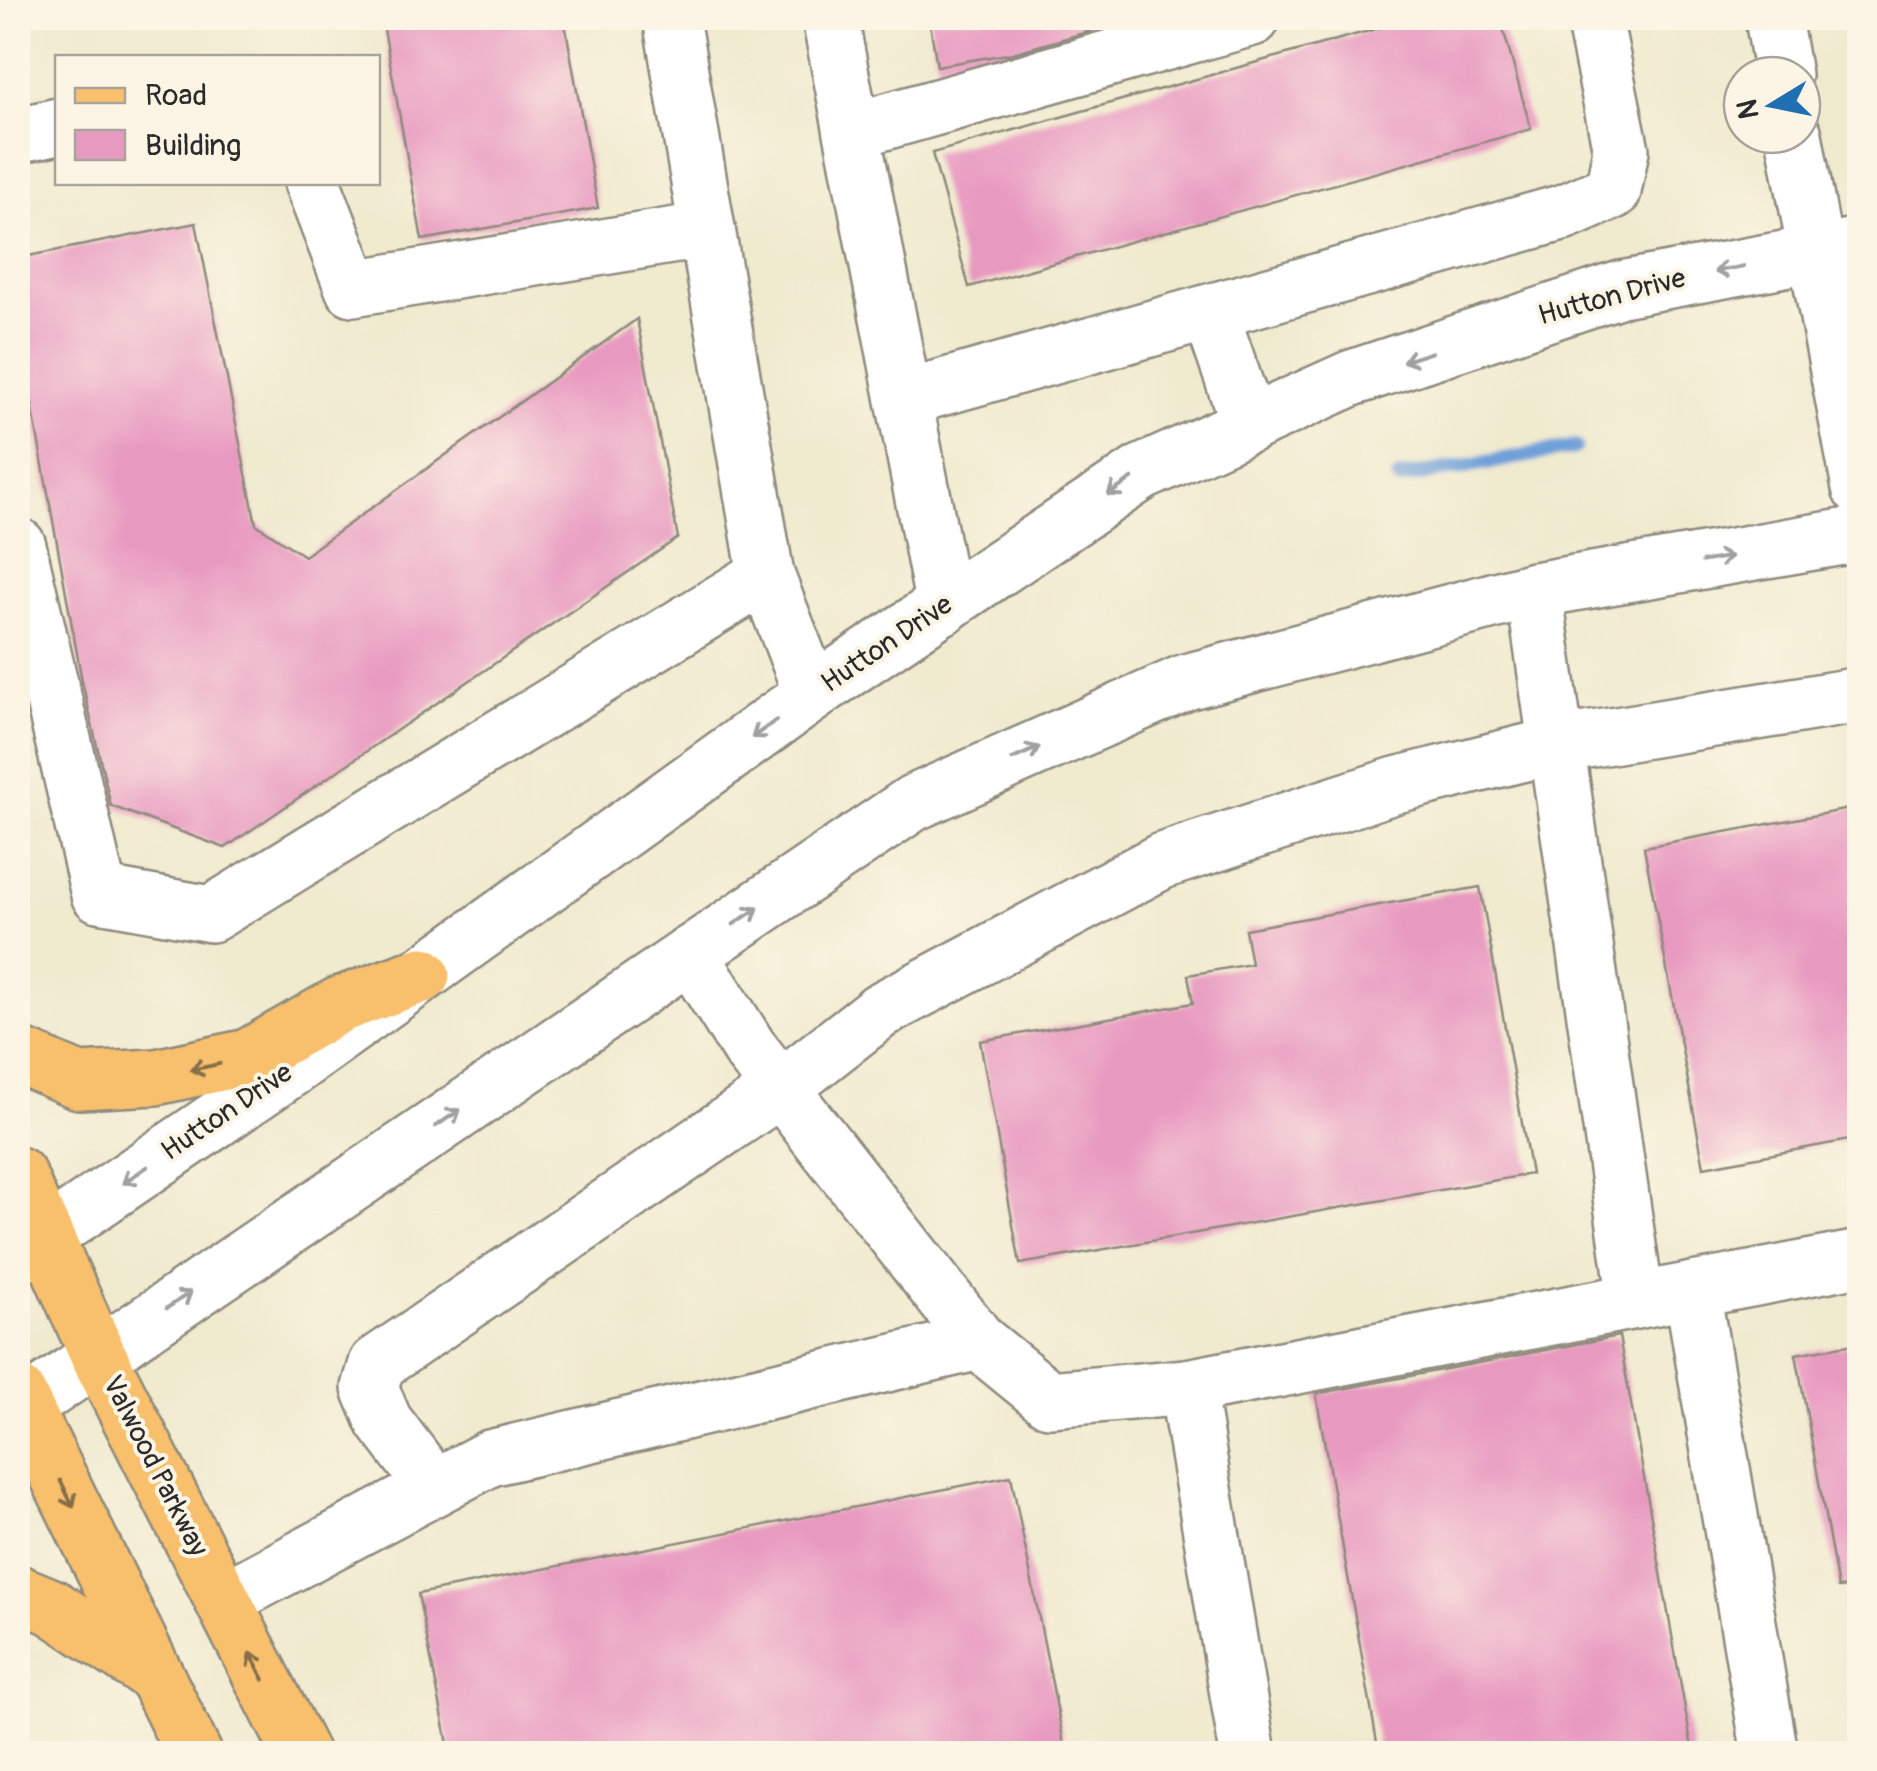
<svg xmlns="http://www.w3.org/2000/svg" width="1877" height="1771" font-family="Pangolin,sans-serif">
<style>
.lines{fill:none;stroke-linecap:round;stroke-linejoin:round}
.stream{stroke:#6fa0d9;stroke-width:15}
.building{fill:#e899c0}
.minor-casing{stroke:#8e8a7d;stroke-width:60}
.major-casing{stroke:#8e8a7d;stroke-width:60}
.minor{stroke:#fff;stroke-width:55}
.major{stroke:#f8bf6c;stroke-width:55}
.oneway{stroke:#a0a0a0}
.oneway2{stroke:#876e48}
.labels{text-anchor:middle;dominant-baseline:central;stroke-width:8;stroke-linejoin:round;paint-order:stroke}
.street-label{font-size:28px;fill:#2b2b2b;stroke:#fcf5e5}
</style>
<rect width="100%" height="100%" fill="#fcf5e5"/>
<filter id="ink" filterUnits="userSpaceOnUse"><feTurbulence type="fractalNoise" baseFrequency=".01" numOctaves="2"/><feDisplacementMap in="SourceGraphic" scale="20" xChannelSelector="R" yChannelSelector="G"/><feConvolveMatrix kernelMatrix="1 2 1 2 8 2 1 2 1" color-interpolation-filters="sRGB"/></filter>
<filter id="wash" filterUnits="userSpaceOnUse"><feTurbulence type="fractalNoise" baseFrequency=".0048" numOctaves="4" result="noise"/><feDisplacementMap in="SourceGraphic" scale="40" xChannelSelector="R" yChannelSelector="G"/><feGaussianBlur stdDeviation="2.25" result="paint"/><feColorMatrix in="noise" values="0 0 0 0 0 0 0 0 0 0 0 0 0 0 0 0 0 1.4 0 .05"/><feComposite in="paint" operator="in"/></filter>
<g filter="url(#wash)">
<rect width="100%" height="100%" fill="#f0eacf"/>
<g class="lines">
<path class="stream" d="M1399,478l176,-31"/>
</g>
<g id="blocks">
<g class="building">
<path d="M382,18h182l34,190 -176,32z"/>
<path d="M929,18h160l2,13 -78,22 -76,13z"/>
<path d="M1415,18h85l31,111 -562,158 -37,-134z"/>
<path d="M196,223l60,301 48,32 333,-237 41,219 -453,310 -114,-42 -29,-125 -64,-353v-70z"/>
<path d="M1860,807v331l-156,29 -60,-320z"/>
<path d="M1480,887l51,287 -511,90 -40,-223 213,-38 -5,-28 63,-11 -6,-35z"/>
<path d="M1619,1336l74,418h-314l-63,-360z"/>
<path d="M1860,1343v243l-22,2 -42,-234z"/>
<path d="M1011,1476l55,278h-616l-32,-160z"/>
</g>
</g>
</g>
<g filter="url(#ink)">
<use href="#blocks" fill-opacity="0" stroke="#8e8a7d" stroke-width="2.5"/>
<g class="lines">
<g class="minor-casing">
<g id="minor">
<path d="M830,18l114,588"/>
<path d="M1773,18l10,57"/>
<path d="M852,131l400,-113"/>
<path d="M18,135l40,-9"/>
<path d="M1794,135l66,353"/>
<path d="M312,182l41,106 354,-58"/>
<path d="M1210,312l39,113"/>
<path d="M904,398l661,-186 48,-21 8,-41 -27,-132"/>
<path d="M18,546l81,348 112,20 555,-339 -95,-557"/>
<path d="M766,575l46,119"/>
<path d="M1534,590l102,711"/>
<path d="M690,954l59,94 230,294"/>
<path d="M18,1255l274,-187 534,-384 315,-211 211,-95 269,-89 239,-44"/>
<path d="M1692,1290l78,464"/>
<path d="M18,1411l895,-608 273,-121 348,-92 326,-56"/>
<path d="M434,1487l-50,-66 -14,-33 7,-24 403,-275 101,-79 281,-149 234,-76 160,-40 304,-50"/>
<path d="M223,1600l267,-142 489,-116 70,57 138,-12"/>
<path d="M1248,1754l-61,-367 673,-129"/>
</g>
</g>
<g class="major-casing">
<g id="major">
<path d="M18,1055l61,26 77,-4 92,-20 91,-52 83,-30"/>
<path d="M18,1175l80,180 203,399"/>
<path d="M18,1394l176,360"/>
<path d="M18,1593l34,14 104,69"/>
</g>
</g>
<use href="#minor" class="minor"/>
<use href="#major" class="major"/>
</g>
<defs><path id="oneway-shaft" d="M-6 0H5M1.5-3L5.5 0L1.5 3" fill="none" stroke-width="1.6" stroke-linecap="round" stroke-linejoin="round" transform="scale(2.5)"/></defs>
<g class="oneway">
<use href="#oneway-shaft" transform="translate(1729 269) rotate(169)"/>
<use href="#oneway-shaft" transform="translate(1417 357) rotate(162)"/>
<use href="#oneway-shaft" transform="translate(1120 487) rotate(146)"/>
<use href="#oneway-shaft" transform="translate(1717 559) rotate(-10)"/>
<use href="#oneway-shaft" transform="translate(764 729) rotate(144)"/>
<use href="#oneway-shaft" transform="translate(1026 753) rotate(-24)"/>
<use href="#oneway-shaft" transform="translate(746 916) rotate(-34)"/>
<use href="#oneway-shaft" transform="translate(448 1118) rotate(-34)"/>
<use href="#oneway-shaft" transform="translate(135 1175) rotate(146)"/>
<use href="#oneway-shaft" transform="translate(179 1300) rotate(-34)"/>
</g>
<g class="oneway2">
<use href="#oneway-shaft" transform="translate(205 1067) rotate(168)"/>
<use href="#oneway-shaft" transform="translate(67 1494) rotate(64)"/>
<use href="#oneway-shaft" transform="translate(257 1666) rotate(-117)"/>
</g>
</g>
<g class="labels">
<g class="street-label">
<text transform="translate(1612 297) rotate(-15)">Hutton Drive</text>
<text transform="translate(887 644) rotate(-34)">Hutton Drive</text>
<text transform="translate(227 1112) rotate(-34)">Hutton Drive</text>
<text transform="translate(155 1466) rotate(63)">Valwood Parkway</text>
</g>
</g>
<rect width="1877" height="1771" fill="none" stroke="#fcf5e5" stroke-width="60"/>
<rect x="55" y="55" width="325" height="130" fill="#fcf5e5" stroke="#a8a49b" stroke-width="2.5"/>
<rect x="75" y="88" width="50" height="15" fill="#f8bf6c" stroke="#a8a49b" stroke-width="2.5"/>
<text x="145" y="105" font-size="30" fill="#2b2b2b">Road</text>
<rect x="75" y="130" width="50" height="30" fill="#e899c0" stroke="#a8a49b" stroke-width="2.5"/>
<text x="145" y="155" font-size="30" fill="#2b2b2b">Building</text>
<g transform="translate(1772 105) rotate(260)"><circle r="48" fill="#fcf5e5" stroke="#a8a49b" stroke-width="2.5"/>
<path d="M0-8L18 38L0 25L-18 38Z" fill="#1f6fb2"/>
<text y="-15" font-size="28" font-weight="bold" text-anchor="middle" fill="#2b2b2b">N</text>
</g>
</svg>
